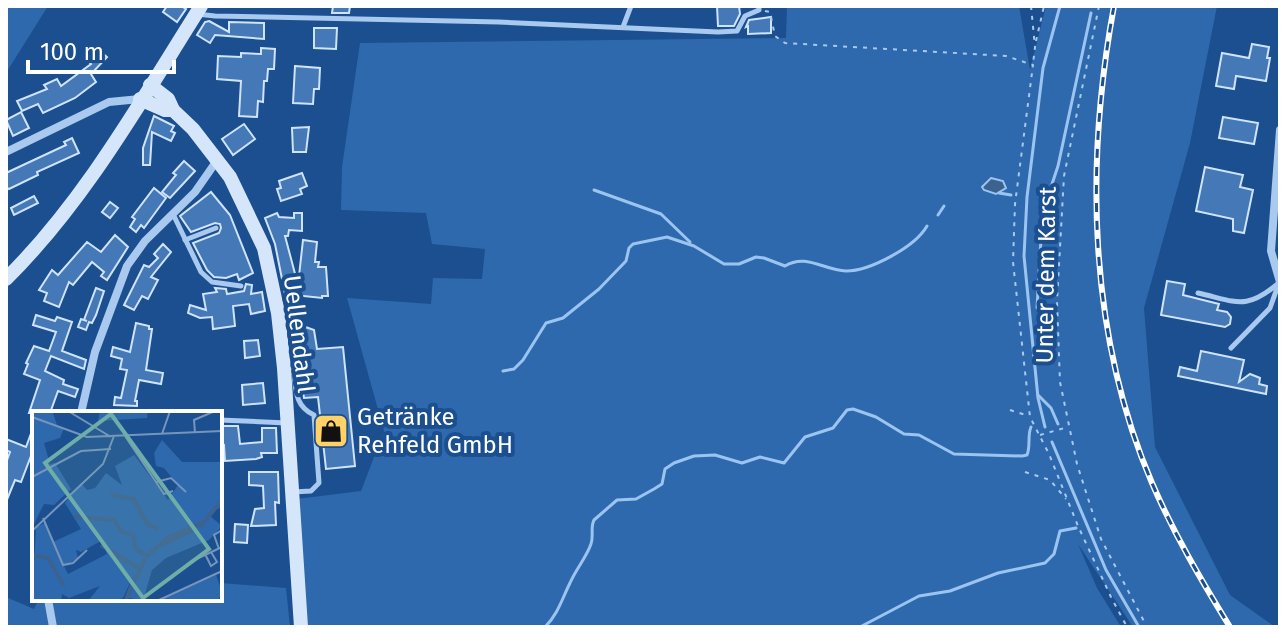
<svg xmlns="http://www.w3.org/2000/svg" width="1286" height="633" font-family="'Fira Sans',sans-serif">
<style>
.green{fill:#2e69ad}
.water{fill:#3c6290;stroke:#9cc4f0;stroke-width:2}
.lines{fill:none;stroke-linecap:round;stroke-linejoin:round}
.stream{stroke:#9cc4f0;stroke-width:3}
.building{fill:#4478b7;stroke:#cfe3fa;stroke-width:2}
.path{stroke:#a9c9ee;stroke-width:2;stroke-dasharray:4 6;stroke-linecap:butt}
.lane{stroke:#a9c9ee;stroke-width:5}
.street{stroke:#a9c9ee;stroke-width:8}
.secondary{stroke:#d6e6fa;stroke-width:14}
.rail-casing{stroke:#fff;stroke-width:6}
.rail{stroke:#1b4f8f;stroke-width:3;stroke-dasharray:9;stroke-linecap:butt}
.labels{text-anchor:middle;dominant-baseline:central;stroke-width:8;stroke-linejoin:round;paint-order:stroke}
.street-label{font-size:24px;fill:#fff;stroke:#1b4f8f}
.poi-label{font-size:24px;fill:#fff;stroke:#1b4f8f;text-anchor:start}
.inset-river{fill:none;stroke:#3c6290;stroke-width:4}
.inset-road{fill:none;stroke:#7695bc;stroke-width:2}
.view{fill:#6fada8;fill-opacity:0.15;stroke:#6fada8;stroke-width:4}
.inset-edge{fill:none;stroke:#fff;stroke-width:4}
</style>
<rect width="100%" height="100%" fill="#1b4f8f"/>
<g class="green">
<path d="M6,6h42l-42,67z"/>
<path d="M787,6h232l11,64 16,-64h171l-27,137 -46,165 11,139 75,148 45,32h-142l-55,-83 19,44 24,39h-816l-9,-128 65,-8 23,-60 -37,-133 84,6 2,-26 49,1 3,-30 -53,-5 -6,-31 -85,-3 1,-43 18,-124 426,-5z"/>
<path d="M220,583l66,5 4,39h-284v-30l28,12 5,-10h181z"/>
</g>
<path class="water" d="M991,178l12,3 3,7 -10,6 -12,-4 -2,-3z"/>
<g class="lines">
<g class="stream">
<path d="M594,190l67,24 29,28"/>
<path d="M999,193l12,2"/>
<path d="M938,215l6,-9"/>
<path d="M1037,308l4,-69 5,-37 12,-36 33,-153"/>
<path d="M503,371l11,-2 9,-9 23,-37 17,-5 36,-29 27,-28 3,-13 4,-4 34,-7 27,9 30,18h15l17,-7 8,1 21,8c21,-13 38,4 61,5 24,0 69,-24 81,-45"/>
<path d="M1038,395l13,13 7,16"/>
<path d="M1045,427l-7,-29 -14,-142 3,-59 16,-129 17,-62"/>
<path d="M1052,442l54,128 33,57"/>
<path d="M545,627c13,-13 17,-28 25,-44 6,-14 16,-25 21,-39 3,-9 -1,-16 3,-24l23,-20 19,-1 18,-10 8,-5 3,-15 9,-6 20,-7 21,-1 27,8 18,-6 24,6 21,-26 28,-9 14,-18 6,-1 23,8 28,17 15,1 35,19 68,2 5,-1c4,-10 0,-19 4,-28"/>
<path d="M860,627l59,-31 31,-5 48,-18 47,-10 9,-9 6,-23 16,-3"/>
</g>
</g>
<g class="building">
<path d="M167,6h14l5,3 -9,13 -14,-10z"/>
<path d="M333,6h17l-1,7h-17z"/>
<path d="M717,6h22l1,8 -6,12h-16z"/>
<path d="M771,17v16l-23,1v-8l-2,1 3,-7z"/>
<path d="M209,21l20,11v-10l35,1v16l-49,-4 -5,8 -13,-8 8,-13z"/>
<path d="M314,28h23l-1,21 -22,-1z"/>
<path d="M1252,44l17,3 -2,11h3l-4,23 -30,-5 -2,13 -18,-3 6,-33 27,5z"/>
<path d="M94,46l13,11 -16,17 5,8 -21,16 -32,15 -5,-9 -16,7 -5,-10 30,-12 -3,-4 13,-6 4,7 30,-22 -7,-8z"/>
<path d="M261,48l14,1 -1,20h-6l-1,12h-3l-1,21 -5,-1 -1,16 -18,-1 2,-35 -24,-2 1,-23 23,1v-4l20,1z"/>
<path d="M295,66l25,2 -1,21h-5l-1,15 -20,-1z"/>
<path d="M21,112l8,16 -16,8 -7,-16z"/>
<path d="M154,116l20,10 -3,5 4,2 -4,8 -19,-9 -2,33h-7v-17z"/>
<path d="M1223,117l35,6 -4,21 -35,-6z"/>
<path d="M244,124l11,15 -22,16 -11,-16z"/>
<path d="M309,127l-3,25h-13l-1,-24z"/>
<path d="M72,138l7,15 -42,19 1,3 -29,14 -3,-2v-14l60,-28 -2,-3z"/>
<path d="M184,161l11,10 -25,27 -8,-6 14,-17 -3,-2z"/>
<path d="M1205,167l38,8 -3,12 13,3 -9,43 -11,-2v-12l-37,-8z"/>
<path d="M302,173l5,13 -7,3 2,5 -21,7 -4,-12 4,-1 -2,-7z"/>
<path d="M154,188l12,10 -22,30 -3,-3 -5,7 -6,-5 5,-8 -3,-2z"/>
<path d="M211,192l19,23 23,58 -14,7 -2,-6 -11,4 -12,-1 -7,-7 -14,-27 26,-10 2,-5 -1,-4 -5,-1 -24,9 -11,-16z"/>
<path d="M34,196l4,7 -24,12 -3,-7z"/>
<path d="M110,202l8,6 -8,10 -8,-6z"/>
<path d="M277,213l2,4 15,1v-5h8v18l-13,-1 -1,6h-3l13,49 5,-45 14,2 -2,20h4l-1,5h8l2,29h-6v2l-37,-4 -10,-50 -10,-26z"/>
<path d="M115,235l13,12 -21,33 -6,-4 3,-4 -12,-10 -19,23 -4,-3 -10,25 -15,-6 3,-8 -8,-3 13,-20 6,5 29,-33 14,10z"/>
<path d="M163,244l8,8 -20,25 7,3 -10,19 -6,-3 -8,14 -10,-5 20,-40 5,2 9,-9 -4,-4z"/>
<path d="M1167,281l18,3 -2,11 36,9 -2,6 10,2 4,5 -1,7 -5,3 -64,-12z"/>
<path d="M246,284l6,1 -1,9 11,-2 3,19 -14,3 -2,-10 -16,2 2,20 -22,3 -1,-12 -12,1 -12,-5 2,-8 16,5 -3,-16 14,-2 -2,-4 11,1 1,5 17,-3z"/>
<path d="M96,288l8,3 -8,24 -4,8 -3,-1 -3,8 -8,-3 3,-8 6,2 -3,-1z"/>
<path d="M299,309l1,16 14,5 3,19 26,-2 12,119 -29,3 -8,-72 -14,1 -8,-51h-3l-5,-36z"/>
<path d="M36,315l19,6 2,-4 15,5 -10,29 24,9 -2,9 -33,-13 -6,15 19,9 -1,4 15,5 -3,8 -17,-6 -8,22h-21l11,-33 -16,-6 4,-10 -2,-1 8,-17 15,5 7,-19 -23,-7z"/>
<path d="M136,323l13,3v3h3l-6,41 17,3 -2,11 -22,-4 -4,21h2v5l-23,-1 1,-8 6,1 6,-28 -7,-1 2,-10 -11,-3 2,-9 17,5z"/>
<path d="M258,340l2,16 -15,2 -1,-17z"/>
<path d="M1201,351l43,9 -5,22 11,-8 10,4 -1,6 8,2 -1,8 -88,-18 2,-9 17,4z"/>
<path d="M263,383l2,20 -22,2 -1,-20z"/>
<path d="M220,426h18l2,18 22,-2v-14h14l1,25h-16l1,4 -6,2 -31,2 -1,-16 -4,1z"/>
<path d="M33,428l1,20 -13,34 -6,-2 -9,22v-39l4,-11 -4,-2v-11l20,8z"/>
<path d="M249,472h29l1,31 -4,-1 1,23 -25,1 4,-17 9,-1 -1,-22 -14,-1z"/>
<path d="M235,524l13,1 -1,18 -13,-1z"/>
</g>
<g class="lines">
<g class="path">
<path d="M1031,6l4,41 -2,17"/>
<path d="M1099,6l-35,170 -7,125 3,81 17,82 24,75 46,88"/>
<path d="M765,11l5,1 5,24 10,7 221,13 27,9 -18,139 -2,58 17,155 19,37 29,72 33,71 16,30"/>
<path d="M1036,41l8,-35"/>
<path d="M1010,410l19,6"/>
<path d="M1040,435l28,-8"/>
<path d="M1025,472l25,8 16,19"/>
</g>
<g class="lane">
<path d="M197,14l18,2 284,6 219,10 19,-1 8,-15 14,-6v-4"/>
<path d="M623,27l8,-21"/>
<path d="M173,214l28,58 11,10 29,4"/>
<path d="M185,240l31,-12"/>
<path d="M1198,293c40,9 48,18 82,-11"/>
<path d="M1231,348l39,-40 9,-25"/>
<path d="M286,368l8,4c2,19 1,34 20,43l5,68 -8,8 -18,1"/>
<path d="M220,420l67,3"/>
</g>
<g class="street">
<path d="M6,152l103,-50 31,-3"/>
<path d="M1280,282l-9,-31 9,-121"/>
<path d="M81,413l14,-61 32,-86 18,-25 50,-49 23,-33"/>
<path d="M48,599l5,28"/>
</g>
<g class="secondary">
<path d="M150,85l18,14 5,11 20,19 37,48 34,71 14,65 6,55 17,259"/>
<path d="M140,99l25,11h8"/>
<path d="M6,279c79,-78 136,-180 195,-273"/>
</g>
<g class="rail-casing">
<path id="rail" d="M1114,6c-29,157 -26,328 38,477 22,51 49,97 78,144"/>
</g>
<use href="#rail" class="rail"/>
</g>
<defs>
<g id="shop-square" transform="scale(1.8)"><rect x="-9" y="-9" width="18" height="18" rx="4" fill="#ffd166" stroke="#1b4f8f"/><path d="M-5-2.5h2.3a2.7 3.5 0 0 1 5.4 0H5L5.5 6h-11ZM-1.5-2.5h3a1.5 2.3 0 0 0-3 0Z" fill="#111"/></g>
</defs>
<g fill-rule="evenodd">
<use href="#shop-square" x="331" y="431"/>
</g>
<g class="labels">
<g class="street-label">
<text transform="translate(1046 275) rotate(-89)">Unter dem Karst</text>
<text transform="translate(299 334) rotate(83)">Uellendahl</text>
</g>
<g class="poi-label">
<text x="357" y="417">Getränke<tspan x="357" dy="28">Rehfeld GmbH</tspan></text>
</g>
</g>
<g transform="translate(32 411)">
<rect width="190" height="190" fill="#1b4f8f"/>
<path d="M0,0l21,2 4,12 7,3 -4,10 -16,5 6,21 5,-1 16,26 -17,16 -10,-1 -12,24zM68,0h48l-1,7 -49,3zM130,29l20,22h40v44l-13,9 13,11 -13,14 -43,18 -14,12 -9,31 -18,-4 9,-23 -11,24 -8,3h-27l12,-15 -31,12 -7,-4 -1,7h-29l4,-74 9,-4 8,19 28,-13 -16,-26 16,-20 6,7 8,-2 11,-15 16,12 -7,-19 19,-11 34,45 10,-15 -14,-17 -8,-2 -2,-13zM69,130l6,13 -39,20 -4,-8 14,-8 -2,-8 5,2zM184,164l6,17 -4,9h-58z" fill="#2e69ad" fill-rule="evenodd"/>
<path class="inset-river" d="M79,84l23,4 13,25 11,5M42,106l40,3 8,12 11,3 3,14 9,6M168,116l22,-27M69,134l37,23M127,135l34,-16M0,144l16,3 16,28M114,146l23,-20 37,-16M94,189l19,-41"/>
<path class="inset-road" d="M36,0l43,26M0,6l55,20 135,-6M163,22l-1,-13 21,-9M130,23l8,-23M93,25l39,58 9,-3M0,66l49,-26 30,-2M124,71l15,-4 15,14M11,107l20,47 10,-2 14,-13M0,120l71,-67 11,-28M187,138l-5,-14 8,-5M173,143l6,12 6,-4 -6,-10M142,164l-4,4 20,-17 32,-15M125,190l65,-30"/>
<path class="view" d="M79,3l98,135 -66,49 -98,-135z"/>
<rect width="190" height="190" class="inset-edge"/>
</g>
<rect width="1286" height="633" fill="none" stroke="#ffffff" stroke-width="16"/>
<path d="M28 60v12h146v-12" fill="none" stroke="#ffffff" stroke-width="4"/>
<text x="40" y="60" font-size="24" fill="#ffffff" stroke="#1b4f8f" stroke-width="6" paint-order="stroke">100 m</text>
</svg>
